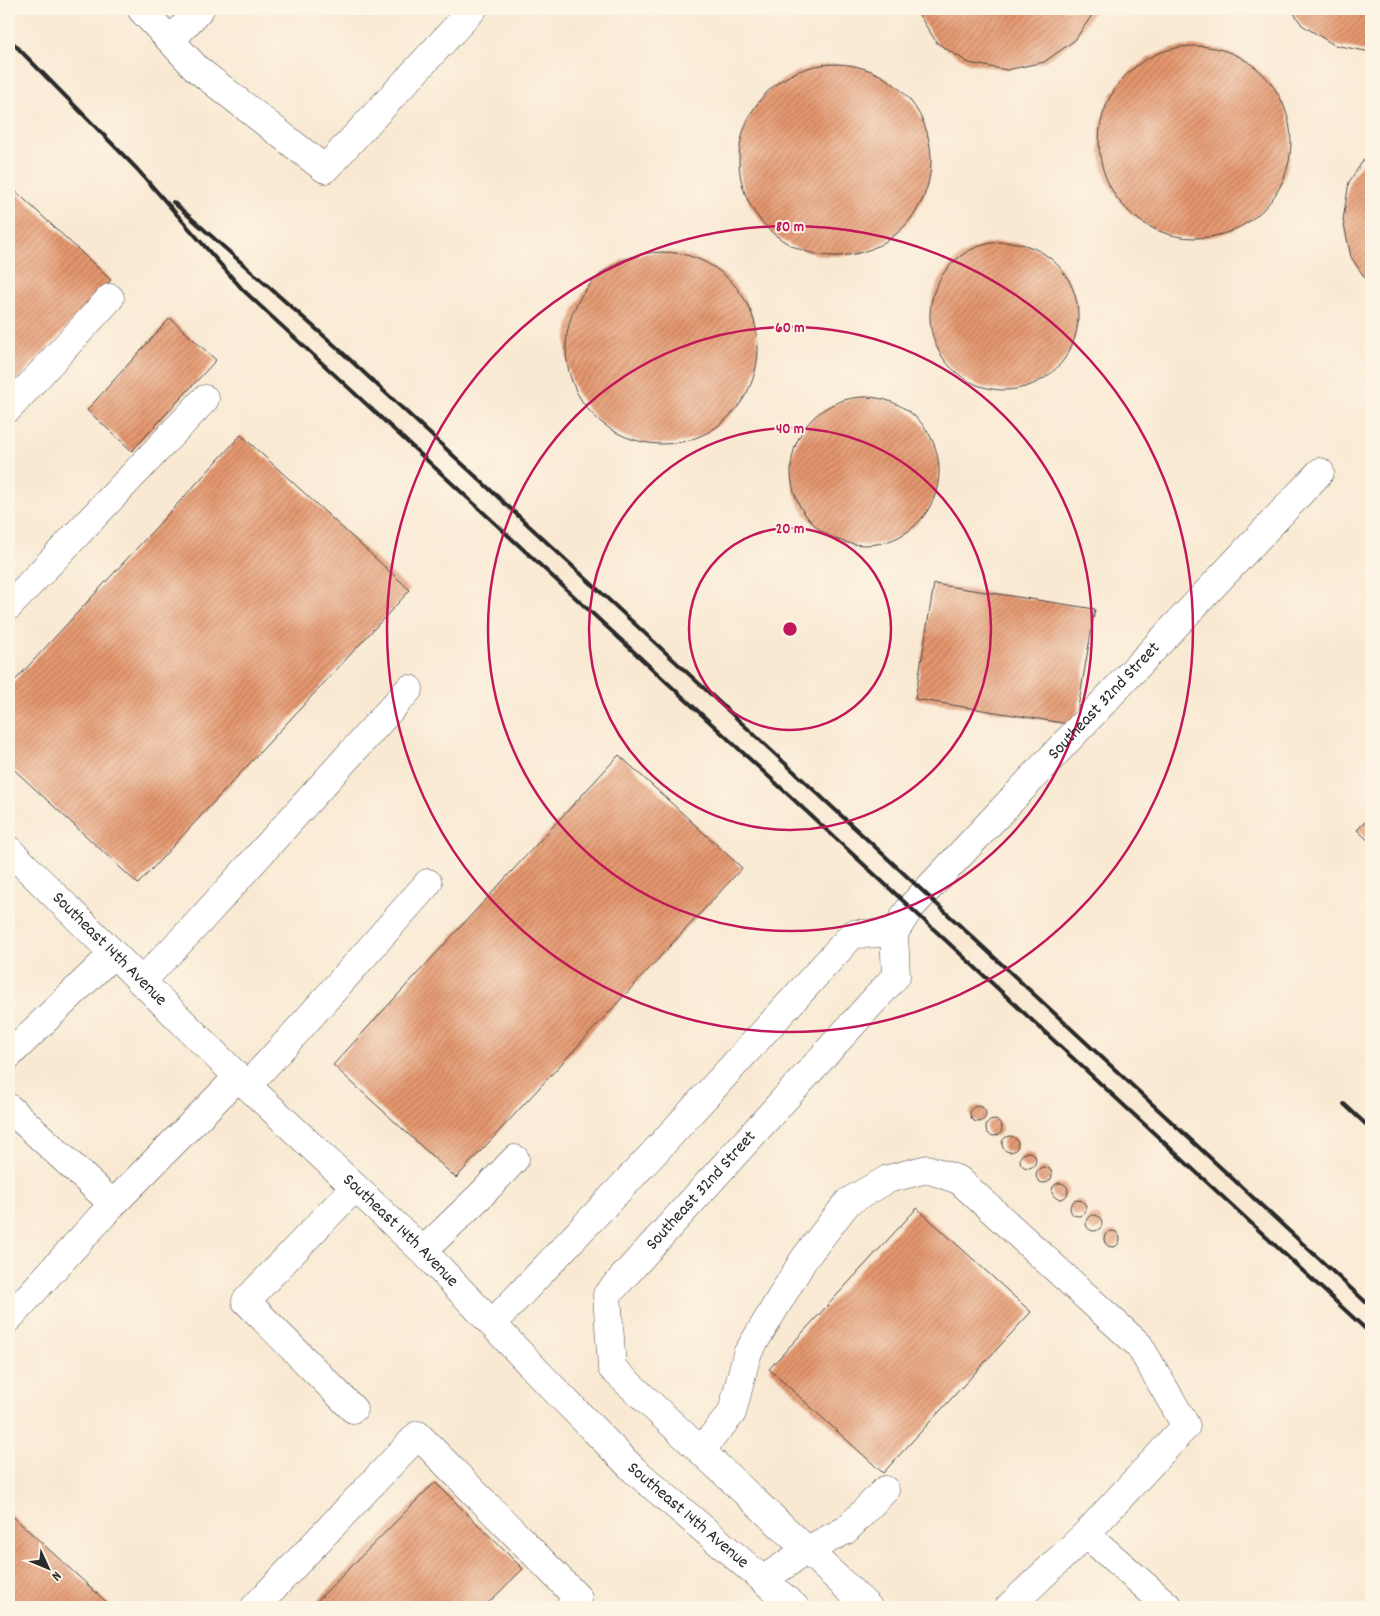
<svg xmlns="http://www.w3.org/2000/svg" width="1380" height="1616" font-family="Dekko,sans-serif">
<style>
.building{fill:url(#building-hatch)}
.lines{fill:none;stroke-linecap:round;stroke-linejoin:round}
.minor-casing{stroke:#4a4844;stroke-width:29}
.minor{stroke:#fff;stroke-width:28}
.rail{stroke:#2b2b2b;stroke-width:4}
.ring{fill:none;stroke:#c2185b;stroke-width:2.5}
.labels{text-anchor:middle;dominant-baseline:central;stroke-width:4;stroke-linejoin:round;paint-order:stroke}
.street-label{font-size:18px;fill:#2b2b2b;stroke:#fcf5e5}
.centre{fill:#c2185b;stroke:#fcf5e5;stroke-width:2.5}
.ring-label{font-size:15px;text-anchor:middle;font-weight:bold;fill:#c2185b;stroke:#fcf5e5;stroke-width:4;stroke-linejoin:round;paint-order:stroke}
</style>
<defs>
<pattern id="building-hatch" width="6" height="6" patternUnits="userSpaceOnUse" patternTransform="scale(1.25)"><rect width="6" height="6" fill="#e5976e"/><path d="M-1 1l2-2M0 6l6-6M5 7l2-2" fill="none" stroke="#ba7b5b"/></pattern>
</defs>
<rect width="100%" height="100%" fill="#fcf5e5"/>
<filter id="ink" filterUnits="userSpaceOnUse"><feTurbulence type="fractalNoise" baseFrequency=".02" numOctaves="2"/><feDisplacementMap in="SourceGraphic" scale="10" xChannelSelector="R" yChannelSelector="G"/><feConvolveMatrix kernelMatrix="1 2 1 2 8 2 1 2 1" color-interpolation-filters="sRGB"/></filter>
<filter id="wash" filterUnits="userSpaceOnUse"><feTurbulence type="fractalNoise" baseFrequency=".0096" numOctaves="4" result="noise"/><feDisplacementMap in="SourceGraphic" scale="20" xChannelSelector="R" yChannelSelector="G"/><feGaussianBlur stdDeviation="1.12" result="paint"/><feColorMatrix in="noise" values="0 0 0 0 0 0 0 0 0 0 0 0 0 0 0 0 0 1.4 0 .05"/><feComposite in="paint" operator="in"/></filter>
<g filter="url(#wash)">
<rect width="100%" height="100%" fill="#f9e9d3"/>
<g id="blocks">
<g class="building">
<path d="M915,9h181l-21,31 -31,22 -37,8 -38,-7 -32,-20z"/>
<path d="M1291,9h80v43l-37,-7 -32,-20z"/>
<circle cx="1195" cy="142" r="96"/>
<circle cx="835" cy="160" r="96"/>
<path d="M1371,149v138l-20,-30 -8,-37 6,-38z"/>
<path d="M9,185l102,95 -102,109z"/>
<circle cx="1004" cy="316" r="74"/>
<circle cx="662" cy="348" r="96"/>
<path d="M170,318l46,42 -84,91 -45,-41z"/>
<circle cx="865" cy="471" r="74"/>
<path d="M241,435l169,155 -272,294 -129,-119v-78z"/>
<path d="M934,584l161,25 -20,116 -160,-26z"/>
<path d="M619,755l123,113 -286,310 -123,-113z"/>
<path d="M1371,816v27l-14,-13z"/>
<circle cx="978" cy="1114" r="8"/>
<circle cx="994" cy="1128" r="8"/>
<circle cx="1010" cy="1144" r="8"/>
<circle cx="1028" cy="1160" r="8"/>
<circle cx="1044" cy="1175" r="8"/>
<circle cx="1060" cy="1191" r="8"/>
<circle cx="1078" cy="1208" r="8"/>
<path d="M917,1208l114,104 -148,161 -114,-104z"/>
<circle cx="1094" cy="1223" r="8"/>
<circle cx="1112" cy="1239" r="8"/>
<path d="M435,1482l88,87 -39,38h-173z"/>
<path d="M9,1513l103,94h-103z"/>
</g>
</g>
</g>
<g filter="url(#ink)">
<use href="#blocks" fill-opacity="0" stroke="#4a4844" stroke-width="1"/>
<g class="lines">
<g class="minor-casing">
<g id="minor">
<path d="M141,9l56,60 128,100 148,-160"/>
<path d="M171,40l29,-31"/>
<path d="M9,408l101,-110"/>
<path d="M9,606l196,-207"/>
<path id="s1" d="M9,850l229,227 185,174 125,132 86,87 161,137"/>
<path d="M141,982l56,-58 212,-235"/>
<path d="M9,1055l104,-101"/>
<path d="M247,1086l53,-58 128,-145"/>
<path d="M9,1108l104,96 125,-127"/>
<path d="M423,1251l59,-57 33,-35"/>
<path d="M9,1318l104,-114"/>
<path id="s2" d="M492,1324l160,-169 201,-221 41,-1 16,-25 410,-436"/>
<path d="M353,1409l-107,-108 109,-114"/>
<path d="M701,1450l31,-37 15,-59 57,-95 44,-57 40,-23 39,-10 32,11 180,165 47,81 -100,108"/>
<path d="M764,1579l43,-29 39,-20 39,-40"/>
<path d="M255,1607l163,-172 160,163 -8,9"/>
<path id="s3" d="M868,1607l-256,-239 -5,-73 289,-319 -2,-43"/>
<path d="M1009,1607l77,-73 83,73"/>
</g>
</g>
<use href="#minor" class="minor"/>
<g class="rail">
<path d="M9,39l128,130 106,121 1128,1044"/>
<path d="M173,202l159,141 1039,964"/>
<path d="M1344,1104l27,25"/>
</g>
</g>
</g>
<g class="ring">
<circle cx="790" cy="629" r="101"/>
<circle cx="790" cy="629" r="201"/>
<circle cx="790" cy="629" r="302"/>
<circle cx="790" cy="629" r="403"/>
</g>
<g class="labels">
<g class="street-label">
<text stroke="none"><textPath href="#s2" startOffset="886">Southeast 32nd Street</textPath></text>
<text stroke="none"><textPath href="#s1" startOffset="141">Southeast 14th Avenue</textPath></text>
<text stroke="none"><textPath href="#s3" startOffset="564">Southeast 32nd Street</textPath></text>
<text stroke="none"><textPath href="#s1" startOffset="546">Southeast 14th Avenue</textPath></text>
<text stroke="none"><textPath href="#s1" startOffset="951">Southeast 14th Avenue</textPath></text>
</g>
</g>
<circle cx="790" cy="629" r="8" class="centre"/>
<g class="ring-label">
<text x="790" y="231">80 m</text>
<text x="790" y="332">60 m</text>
<text x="790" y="433">40 m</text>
<text x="790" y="533">20 m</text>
</g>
<rect width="1380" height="1616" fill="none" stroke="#fcf5e5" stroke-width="30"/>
<g transform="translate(48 1568) rotate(134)" stroke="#fcf5e5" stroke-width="4" paint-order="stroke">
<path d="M0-4L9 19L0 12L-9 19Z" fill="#2b2b2b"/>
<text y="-8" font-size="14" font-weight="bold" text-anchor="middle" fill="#2b2b2b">N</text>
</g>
</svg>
